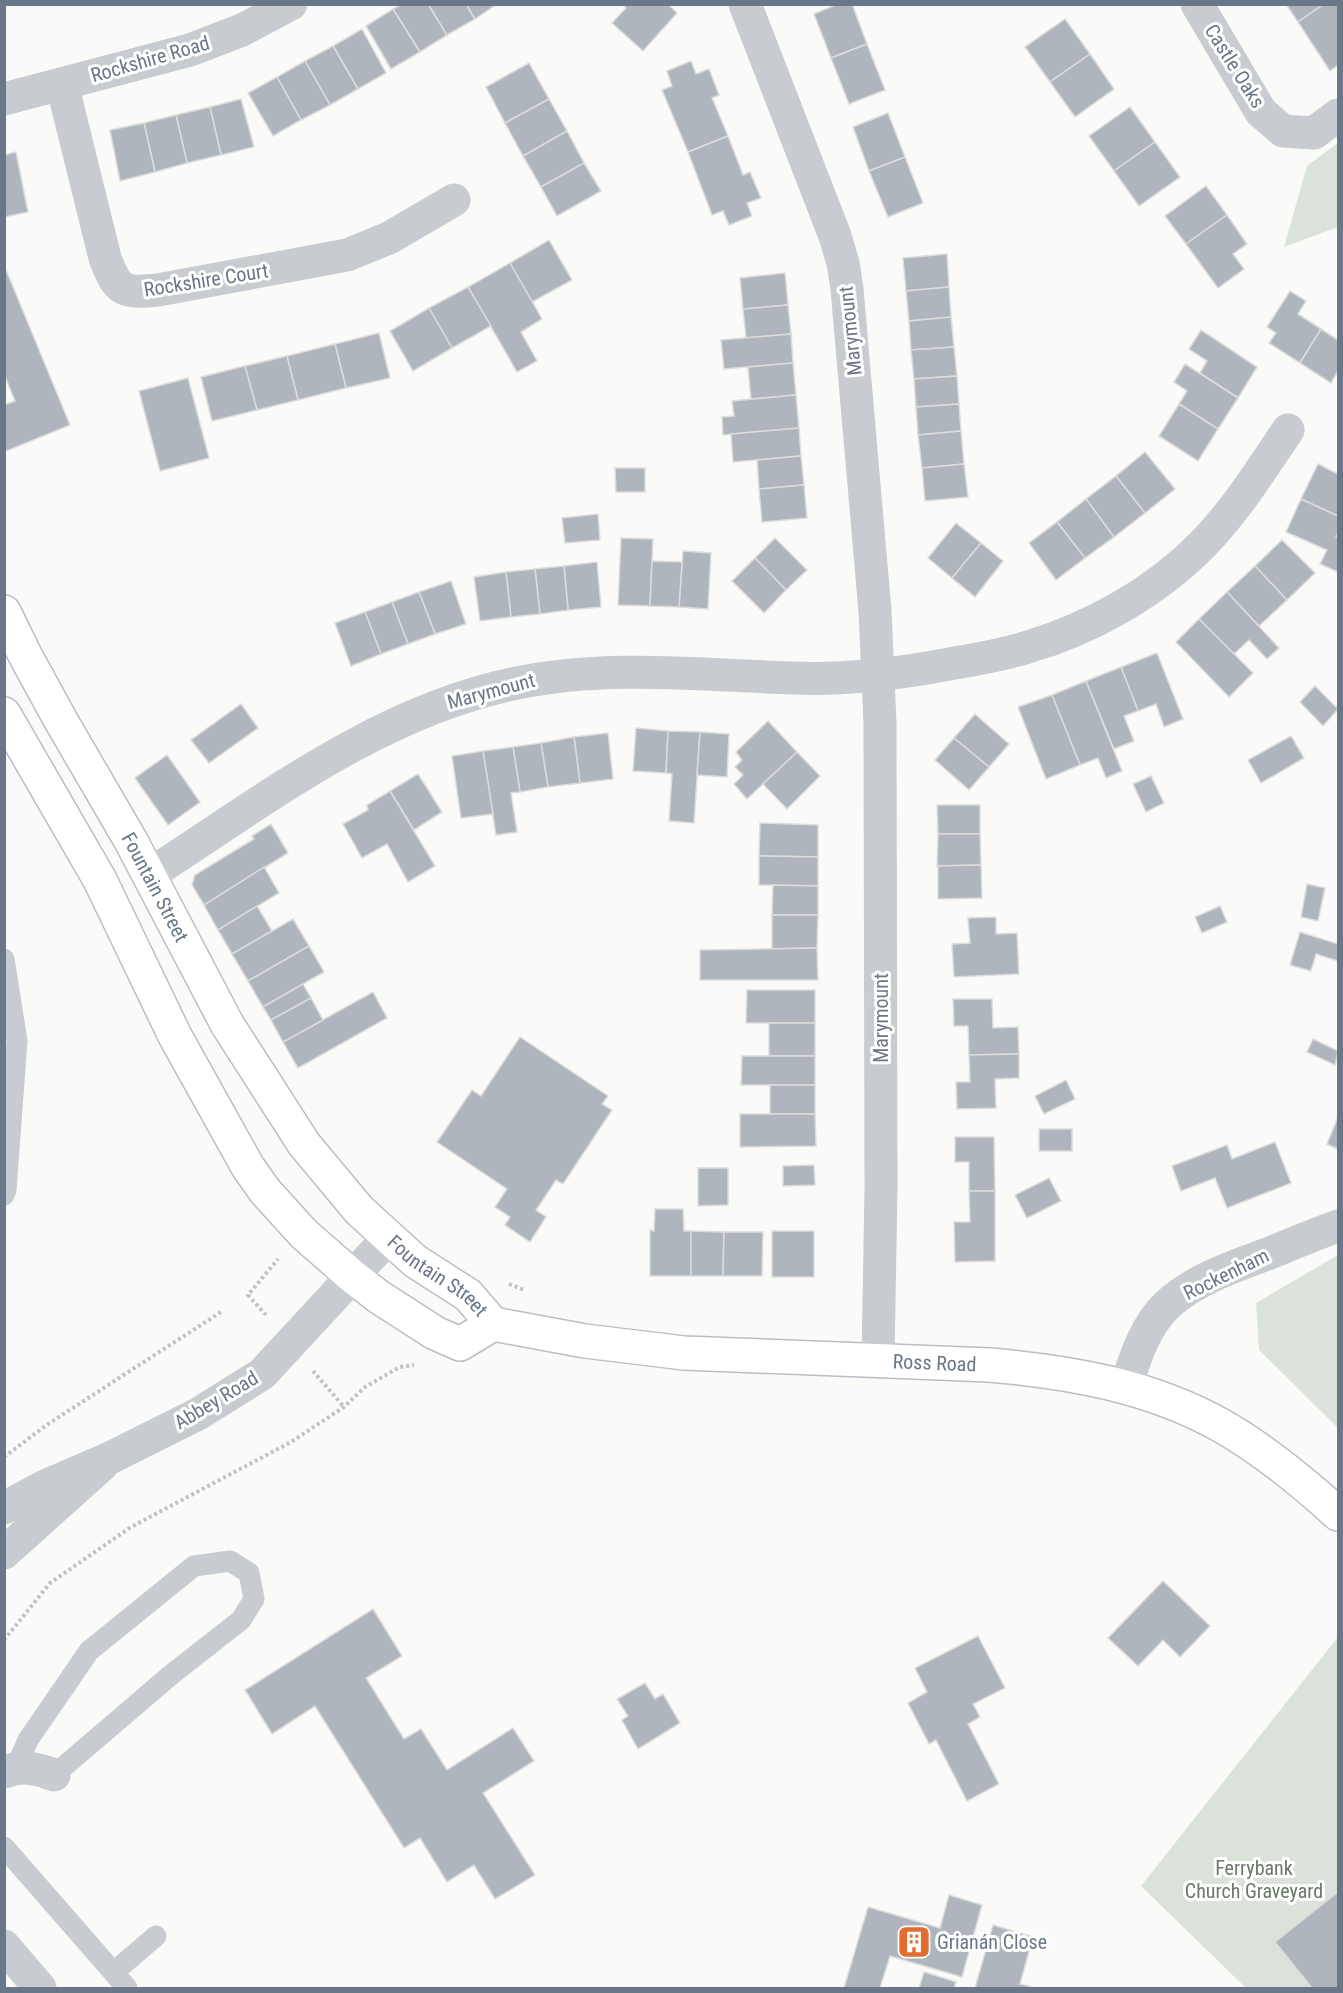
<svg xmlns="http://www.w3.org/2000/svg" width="1343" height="1993" font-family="'Roboto Condensed',sans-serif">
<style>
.green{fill:#dbe2d9}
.building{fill:#afb5bd;stroke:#dcdcda;stroke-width:1.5}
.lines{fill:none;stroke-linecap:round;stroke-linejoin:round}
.secondary-casing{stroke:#babec4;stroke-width:36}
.path{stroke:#c0c2c5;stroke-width:4;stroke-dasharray:3 3;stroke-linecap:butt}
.service{stroke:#c8cbcf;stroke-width:21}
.minor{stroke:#c8cbcf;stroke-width:33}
.tertiary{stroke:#c8cbcf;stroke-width:33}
.secondary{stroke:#fff;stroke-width:33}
.labels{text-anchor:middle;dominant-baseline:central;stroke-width:6;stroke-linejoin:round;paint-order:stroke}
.street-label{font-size:20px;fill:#697789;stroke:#fff}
.park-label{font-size:20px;fill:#667a64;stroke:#fff}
.poi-label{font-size:20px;fill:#697789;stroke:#fff;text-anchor:start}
</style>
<rect width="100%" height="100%" fill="#fafaf8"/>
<g class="green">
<path d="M1338,143v84l-54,20 23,-81z"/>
<path d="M1338,1255v173l-79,-78 -3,-47z"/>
<path d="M1338,1637v351h-92l-105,-102z"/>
</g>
<g class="building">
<path d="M402,4h26l19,31 -27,17 -27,-43z"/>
<path d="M428,4h38l9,15 -28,16z"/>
<path d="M466,4h31l-22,15z"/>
<path d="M622,4h46l9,9 -34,38 -31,-28 14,-15z"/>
<path d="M838,4h14l15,40 -36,14 -17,-44z"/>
<path d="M1286,4h38l-26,18z"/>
<path d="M1324,4h14v61l-8,6 -32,-49z"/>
<path d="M393,9l27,43 -29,17 -25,-43z"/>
<path d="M1065,19l25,35 -40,28 -25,-35z"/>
<path d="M362,29l24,44 -28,16 -25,-43z"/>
<path d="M867,44l18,46 -36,14 -18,-46z"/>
<path d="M333,46l25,43 -28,16 -25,-44z"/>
<path d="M1090,54l24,35 -39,28 -25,-35z"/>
<path d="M305,61l25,44 -29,15 -24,-43z"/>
<path d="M691,61l5,13 13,-5 10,26 -7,3 16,38 -40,16 -26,-62 10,-4 -5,-15z"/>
<path d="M529,63l20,36 -44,24 -19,-36z"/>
<path d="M277,77l24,43 -28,16 -25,-43z"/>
<path d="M241,99l13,48 -33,8 -11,-48z"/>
<path d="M549,99l18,32 -44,25 -18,-33z"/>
<path d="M210,107l11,48 -34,8 -11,-48z"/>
<path d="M1130,107l25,35 -41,29 -25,-35z"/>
<path d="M888,113l17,44 -36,14 -16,-44z"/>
<path d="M176,115l11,48 -32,9 -11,-49z"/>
<path d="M144,123l11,49 -35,9 -10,-51z"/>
<path d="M567,131l17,32 -43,24 -18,-31z"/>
<path d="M728,136l15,39 7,-3 11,26 -14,5 5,13 -23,9 -6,-14 -11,4 -24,-63z"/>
<path d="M1155,142l25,35 -41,29 -25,-35z"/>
<path d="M16,152l12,60 -24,5v-62z"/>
<path d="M905,157l18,46 -35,14 -19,-46z"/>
<path d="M584,163l17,28 -44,25 -16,-29z"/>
<path d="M1206,186l21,29 -41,29 -21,-28z"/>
<path d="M1227,215l20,29 -14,10 11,15 -26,19 -32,-44z"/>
<path d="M549,240l23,40 -40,22 -22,-39z"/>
<path d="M947,254l2,33 -43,4 -3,-33z"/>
<path d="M510,263l32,56 -21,13 16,29 -20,11 -49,-85z"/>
<path d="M4,265l66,160 -66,27v-47l11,-4 -11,-27z"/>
<path d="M785,273l3,32 -45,4 -3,-31z"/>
<path d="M468,287l23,39 -39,22 -23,-40z"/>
<path d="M949,287l2,30 -42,4 -3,-30z"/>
<path d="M1290,291l16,10 -8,13 23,15 -21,34 -31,-20 7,-10 -9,-6z"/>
<path d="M788,305l3,29 -45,4 -3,-29z"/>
<path d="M429,308l23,40 -39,23 -23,-40z"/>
<path d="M951,317l3,30 -43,3 -2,-29z"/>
<path d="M1321,329l17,11v31l-7,12 -31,-20z"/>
<path d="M1201,330l56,37 -19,31 -38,-25 7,-12 -18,-12z"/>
<path d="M379,333l11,45 -44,10 -11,-44z"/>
<path d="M791,334l2,29 -69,6 -3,-29z"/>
<path d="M335,344l11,44 -48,12 -11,-44z"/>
<path d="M954,347l3,29 -43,3 -3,-29z"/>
<path d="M287,356l11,44 -41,10 -12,-44z"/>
<path d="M793,363l3,32 -45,4 -3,-32z"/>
<path d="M1185,364l53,34 -20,31 -39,-25 8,-13 -13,-9z"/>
<path d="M245,366l12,44 -45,11 -11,-44z"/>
<path d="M957,376l2,28 -43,3 -2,-28z"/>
<path d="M188,378l21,80 -49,13 -21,-80z"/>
<path d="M796,395l3,33 -76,7 -1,-18 12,-1 -2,-15z"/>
<path d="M959,404l2,27 -43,4 -2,-28z"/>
<path d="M1179,404l39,25 -20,32 -39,-25z"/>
<path d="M799,428l2,28 -68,6 -2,-28z"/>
<path d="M961,431l3,33 -42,4 -4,-33z"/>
<path d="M1145,452l30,37 -30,24 -29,-37z"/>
<path d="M801,456l3,29 -45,4 -2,-29z"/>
<path d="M964,464l4,33 -43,4 -3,-33z"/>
<path d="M1318,464l20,10v42l-37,-17z"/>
<path d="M615,468h30v24h-29z"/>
<path d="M1116,476l29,37 -31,24 -28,-38z"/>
<path d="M804,485l3,33 -45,4 -3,-33z"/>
<path d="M1086,499l28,38 -29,21 -28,-36z"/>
<path d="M1301,499l37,17v16l-2,5 2,1v34l-18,-8 7,-14 -41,-18z"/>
<path d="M598,514l2,26 -35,3 -3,-25z"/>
<path d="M1057,522l28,36 -29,22 -27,-37z"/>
<path d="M956,523l25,20 -29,35 -24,-20z"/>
<path d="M621,538l32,1 -3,67 -32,-1z"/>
<path d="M775,538l32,32 -21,20 -31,-32z"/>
<path d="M1282,540l33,33 -28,27 -32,-34z"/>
<path d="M981,543l22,18 -28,36 -23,-19z"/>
<path d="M683,551l28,2 -3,56 -29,-2z"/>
<path d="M755,558l31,32 -22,23 -32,-32z"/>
<path d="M652,561l30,1 -3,45 -29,-1z"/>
<path d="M597,562l4,45 -33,3 -4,-44z"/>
<path d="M564,566l4,44 -28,4 -5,-45z"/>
<path d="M1255,566l32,34 -28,26 -32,-34z"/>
<path d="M535,569l5,45 -29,3 -5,-45z"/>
<path d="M506,572l5,45 -31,4 -6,-44z"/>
<path d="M451,581l15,43 -31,10 -16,-42z"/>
<path d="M419,592l16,42 -27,10 -16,-42z"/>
<path d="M1227,592l52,56 -12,11 -18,-19 -15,14 -35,-35z"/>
<path d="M392,602l16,42 -27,10 -16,-42z"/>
<path d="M365,612l16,42 -30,12 -16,-43z"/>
<path d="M1199,619l54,54 -24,24 -53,-55z"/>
<path d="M1157,653l26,66 -19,8 -8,-23 -18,7 -17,-44z"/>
<path d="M1121,667l17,44 -14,5 10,25 -20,8 -28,-68z"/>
<path d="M1086,681l36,90 -16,7 -8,-20 -18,7 -28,-70z"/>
<path d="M1315,686l23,23 -15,17 -23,-24z"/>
<path d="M1052,695l28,70 -34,14 -28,-72z"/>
<path d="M241,704l17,24 -49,35 -18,-23z"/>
<path d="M975,714l34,30 -20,23 -35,-29z"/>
<path d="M768,721l29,31 -50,47 -13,-15 9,-9 -8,-8 7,-7 -6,-8z"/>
<path d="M636,728l32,3 -2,42 -33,-2z"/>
<path d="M668,731l32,1 -6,91 -25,-2 3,-47 -6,-1z"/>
<path d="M700,732l29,2 -2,43 -30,-2z"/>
<path d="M608,733l5,46 -33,4 -6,-46z"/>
<path d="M1291,736l13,22 -43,25 -13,-23z"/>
<path d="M574,737l6,46 -32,4 -7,-44z"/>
<path d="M954,738l35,29 -20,23 -34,-30z"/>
<path d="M541,743l7,44 -28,5 -7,-45z"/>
<path d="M513,747l7,45 -9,1 6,39 -21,3 -13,-84z"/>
<path d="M483,751l10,63 -32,4 -9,-62z"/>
<path d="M797,752l23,24 -33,33 -24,-25z"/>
<path d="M167,755l33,47 -32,23 -33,-47z"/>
<path d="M418,774l24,38 -28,18 -24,-39z"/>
<path d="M1151,776l13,27 -18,9 -13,-28z"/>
<path d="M390,791l45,75 -27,16 -21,-38 -25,14 -19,-34 25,-14 -1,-5z"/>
<path d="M937,805h43v29h-42z"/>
<path d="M760,823l58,2v32l-59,-1z"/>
<path d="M271,824l17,29 -84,52 -12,-20 3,-10 59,-36 -2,-3z"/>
<path d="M938,834h42l1,31 -44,1z"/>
<path d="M759,856l59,1v29l-59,-1z"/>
<path d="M981,865l1,33 -44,1v-33z"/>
<path d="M264,867l15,26 -61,37 -14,-25z"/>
<path d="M1307,884l18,4 -7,33 -17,-4z"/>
<path d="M773,885l45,1v29h-46z"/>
<path d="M257,906l15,25 -40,23 -14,-24z"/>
<path d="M1220,906l7,16 -25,11 -7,-16z"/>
<path d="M772,915h46l-1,33 -45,1z"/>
<path d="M996,917v17l21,-1 2,41 -65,3 -2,-33 18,-1 -2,-25z"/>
<path d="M293,919l16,27 -61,35 -16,-27z"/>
<path d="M1300,932l38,12v17l-22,-7 -5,17 -21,-6z"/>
<path d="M309,946l15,26 -61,35 -15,-26z"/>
<path d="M817,948l1,32h-118v-30z"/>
<path d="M303,984l8,14 -40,22 -8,-13z"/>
<path d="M747,990h68v33h-69z"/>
<path d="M373,992l14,26 -89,50 -15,-26z"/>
<path d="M311,998l12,22 -40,22 -12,-22z"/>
<path d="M953,999h39l1,29 25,-1 1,27 -50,1 -1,-29h-14z"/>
<rect x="769" y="1023" width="46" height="33"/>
<path d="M520,1037l88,59 -6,8 10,6 -49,74 -7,-4 -20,30 10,7 -16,25 -25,-17 5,-8 -15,-10 12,-18 -70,-47 35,-52 9,6z"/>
<path d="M1313,1039l25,12 -3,14 -28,-13z"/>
<path d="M1019,1054v24l-24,1 1,29 -39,1 -1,-27h14l-1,-27z"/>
<path d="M742,1056h73v29h-74z"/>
<path d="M1066,1080l9,19 -31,15 -9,-18z"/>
<rect x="770" y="1085" width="45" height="29"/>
<path d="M740,1114h75l1,32 -76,1z"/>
<path d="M1338,1117v32l-11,-5z"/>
<rect x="1039" y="1129" width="33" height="22"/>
<path d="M955,1137h39l1,54h-26v-29h-14z"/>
<path d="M1275,1142l16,41 -64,25 -12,-30 -34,13 -9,-25 55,-21 5,14z"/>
<path d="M814,1165l1,20 -32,1v-20z"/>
<path d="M698,1168h30v37l-30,1z"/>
<path d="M1049,1178l12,23 -34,17 -12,-23z"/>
<path d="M969,1191h26v70l-40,1 -1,-40h16z"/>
<path d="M655,1209h28l1,22h7v45h-41v-46l4,1z"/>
<path d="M691,1231l33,1 -1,44h-32z"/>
<rect x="772" y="1231" width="42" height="46"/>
<path d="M724,1232h39l-1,44h-39z"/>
<path d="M1163,1581l47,45 -30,31 -17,-17 -25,26 -30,-28z"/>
<path d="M373,1609l29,47 -36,22 38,61 17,-10 26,41 66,-42 21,33 -51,32 52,82 -40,24 -21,-34 -27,17 -27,-44 -16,10 -89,-142 -43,28 -27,-44z"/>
<path d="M978,1636l27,52 -32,16 7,13 -12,7 31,60 -32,17 -31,-61 -7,4 -21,-41 19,-11 -12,-24z"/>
<path d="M645,1683l10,16 8,-5 17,29 -42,26 -16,-29 6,-4 -11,-17z"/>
<path d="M1338,1892v96h-26l-37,-46z"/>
<path d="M949,1895l33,10 -20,72 -72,-21 -10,32h-36l24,-81 72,21z"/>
<path d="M993,1925l40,12 -13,47 16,4h-61z"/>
<path d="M924,1972l32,10 -2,6h-35z"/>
</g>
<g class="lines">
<g class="secondary-casing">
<g id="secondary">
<path id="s1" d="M4,612l21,43 35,64 71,122 96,183 77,120 55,66 56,51 53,34 25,29"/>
<path d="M4,714l96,166 75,156 73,131 17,24 39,43 48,42 27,21 56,36 25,11 33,-20"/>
<path id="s2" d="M493,1324l92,17 99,12 306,12c81,7 161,21 232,61 42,24 81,56 116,88"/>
</g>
</g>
<g class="path">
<path d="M509,1284l15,6"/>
<path d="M266,1315l-18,-20 30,-36"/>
<path d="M313,1371l31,36"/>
<path d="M4,1457l44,-33 173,-112"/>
<path d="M4,1640l46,-57 81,-56 160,-85 53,-35 21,-20 35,-20 14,-2"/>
</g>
<g class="service">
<path d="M4,959l13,82 -11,149 -2,5"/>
<path d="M16,1767l12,-27 61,-89 105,-85 36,-5 19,12 5,26 -13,21 -69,54 -118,101"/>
<path d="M4,1847l123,141"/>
<path d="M114,1972l42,-36"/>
</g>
<g class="minor">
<path d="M745,4l90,232 8,27 4,26 28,322 5,112 1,465 -3,172"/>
<path d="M1197,4l64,108 22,19 31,2 24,-18"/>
<path d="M62,84l43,174c12,32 17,36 53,32l189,-35 42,-17 65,-38"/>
<path d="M149,875c116,-75 230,-164 368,-192 92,-19 183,-8 276,-5 47,2 94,-3 140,-11 32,-6 64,-10 95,-20 64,-19 128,-55 175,-103 33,-34 58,-74 85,-114"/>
<path d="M1126,1386c9,-28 19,-60 41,-81 28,-26 68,-39 103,-52 22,-9 45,-19 68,-27"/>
<path d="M4,1553l98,-88"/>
<path d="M4,1772c18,-7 32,-4 50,3"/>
<path d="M4,1946l36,42"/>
</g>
<g class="tertiary">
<path d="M4,99l186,-49 52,-20 49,-26"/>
<path d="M4,1508l39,-21 65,-28 90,-45 64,-40 126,-136"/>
</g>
<use href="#secondary" class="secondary"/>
</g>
<defs>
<g id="building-square" transform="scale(1.725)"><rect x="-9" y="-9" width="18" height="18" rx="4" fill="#e26d2f" stroke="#fff"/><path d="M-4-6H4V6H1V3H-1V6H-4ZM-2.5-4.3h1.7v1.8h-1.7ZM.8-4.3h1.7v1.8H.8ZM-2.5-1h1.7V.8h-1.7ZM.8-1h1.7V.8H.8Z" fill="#fff"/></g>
</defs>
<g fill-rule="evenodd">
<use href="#building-square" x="914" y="1942"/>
</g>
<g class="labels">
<g class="street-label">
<text transform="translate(150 59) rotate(-16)">Rockshire Road</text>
<text transform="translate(1235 66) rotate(58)">Castle Oaks</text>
<text transform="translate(206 280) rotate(-9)">Rockshire Court</text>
<text transform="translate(850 331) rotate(-96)">Marymount</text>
<text transform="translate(491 691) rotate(-15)">Marymount</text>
<text stroke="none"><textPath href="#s1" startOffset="314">Fountain Street</textPath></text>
<text transform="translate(881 1018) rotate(-90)">Marymount</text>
<text transform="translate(1226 1274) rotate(-26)">Rockenham</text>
<text stroke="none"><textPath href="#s1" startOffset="800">Fountain Street</textPath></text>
<text stroke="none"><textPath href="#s2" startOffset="444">Ross Road</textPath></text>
<text transform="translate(216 1400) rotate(-31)">Abbey Road</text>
</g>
<g class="park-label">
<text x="1254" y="1868">Ferrybank<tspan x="1254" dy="23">Church Graveyard</tspan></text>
</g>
<g class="poi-label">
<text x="937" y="1942">Grianán Close</text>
</g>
</g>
<rect width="1343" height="1993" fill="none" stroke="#697789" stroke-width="12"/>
</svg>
